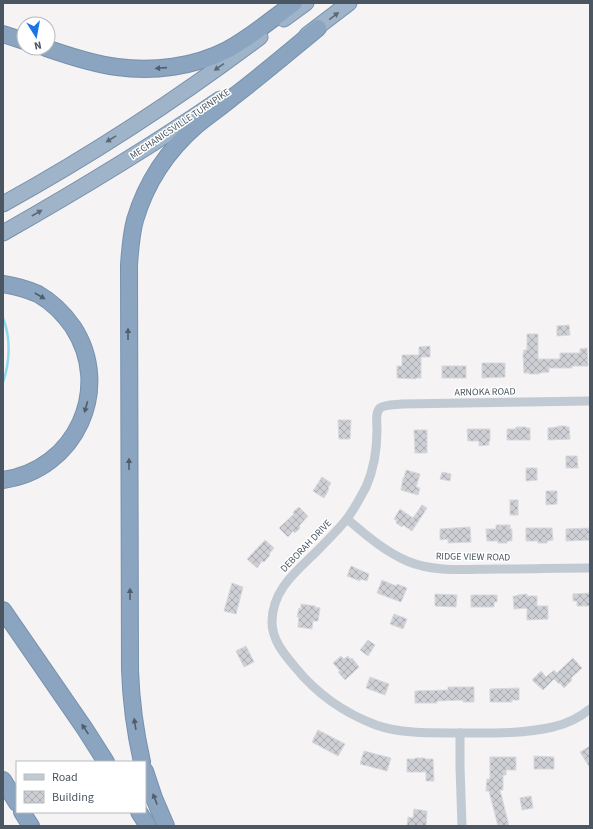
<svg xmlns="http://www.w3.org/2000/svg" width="593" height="829" font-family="'Source Sans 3',sans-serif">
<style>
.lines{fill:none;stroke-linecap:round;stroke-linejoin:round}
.stream{stroke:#90daee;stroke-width:2.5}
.building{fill:url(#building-cross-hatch);stroke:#d7d9de}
.trunk-casing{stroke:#7690ad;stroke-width:17}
.motorway-casing{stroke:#7690ad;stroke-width:18}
.minor{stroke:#c1cad2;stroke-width:9}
.trunk{stroke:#9fb4c9;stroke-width:15}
.motorway{stroke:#8ba5c1;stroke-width:16}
.oneway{fill:#5b6976}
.oneway2{fill:#505e6b}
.labels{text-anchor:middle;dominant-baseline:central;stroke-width:3;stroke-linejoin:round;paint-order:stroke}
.street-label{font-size:10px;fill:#4a5661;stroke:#fff}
</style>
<defs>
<pattern id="building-cross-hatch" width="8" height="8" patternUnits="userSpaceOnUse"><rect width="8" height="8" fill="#cdcfd5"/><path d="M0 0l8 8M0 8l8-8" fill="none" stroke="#a8abb0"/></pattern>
</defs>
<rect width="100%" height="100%" fill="#f5f3f3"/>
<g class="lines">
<path class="stream" d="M3,318c8,20 7,44 0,64"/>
</g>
<g class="building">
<path d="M569,325l1,10 -13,1v-10z"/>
<path d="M527,334h11v25h22v-6h20v-4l7,-1 1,18h-16v2h-23v4l-10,1v1h-10v-1h-5l-1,-18 1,-5h3z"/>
<path d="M430,346v11h-9v21h-5v1l-19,-1v-12h5v-11h17v-8z"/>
<path d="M482,363h23v14l-23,1z"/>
<rect x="442" y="366" width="24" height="12"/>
<path d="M338,420h13l-1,19h-11z"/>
<path d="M558,426h8v1h3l1,12 -22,1v-12l10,-1z"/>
<path d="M516,427h10v1h4v12h-23v-11h9z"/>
<path d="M467,429h23v12h-1v4l-10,1v-5h-11z"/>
<path d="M414,430h13v23h-12z"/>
<path d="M566,456h11l1,12h-12z"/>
<path d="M526,468h11v12l-11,1z"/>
<path d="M406,470l14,4 -4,13 4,1 -2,7 -17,-5 2,-12h1z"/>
<path d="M442,472l9,2 -1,7 -10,-2z"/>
<path d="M322,477l9,6 -3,5 1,1 -5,9 -11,-7z"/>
<path d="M546,491h11v13l-11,1z"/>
<rect x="510" y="500" width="8" height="15"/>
<path d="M422,505l5,3 -15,23 -9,-6 -1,2 -6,-4 1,-2 -3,-2 6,-10 13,9z"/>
<path d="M299,507l9,9 -9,10 1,2 -5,5 -2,-2 -5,6 -9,-9 15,-14 -1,-2z"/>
<path d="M496,525h14v4h2v12h-5v2h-9v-2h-11l-1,-12h10z"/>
<path d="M470,527l1,15 -23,1v-4l-8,1v-11z"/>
<path d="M526,528h26l1,12 -6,1v2h-9v-2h-12z"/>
<path d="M590,528v12l-24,1v-12z"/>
<path d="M265,540l9,8 -5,6 1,1 -6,7 -2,-1 -5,7 -10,-9z"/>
<path d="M351,566l18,8 -2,7 -6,-2 -1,2 -13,-5z"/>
<path d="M382,580l14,6 1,-2 10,4 -6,14 -24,-9z"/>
<path d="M232,583l11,4 -7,27 -12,-3z"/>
<path d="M590,593v13h-13v-5h-4v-7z"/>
<path d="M435,594l22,1 -1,12 -21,-1z"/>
<path d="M527,594v2h10v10h11v13l-21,1v-12l-13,1 -1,-13h4v-1z"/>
<path d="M471,595h26v7h-3v5h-23z"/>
<path d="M301,604l14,2v1l5,1 -2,13h-5l-1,8 -14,-2 1,-10h-2l2,-9 2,1z"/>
<path d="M394,614l13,5 -4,10 -13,-5z"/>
<path d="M368,640l7,5 -7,11 -8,-6z"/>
<path d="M246,646l8,16 -10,5 -8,-16z"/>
<path d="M341,656l3,3 4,-3 2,3 2,-1 7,9 -14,13 -7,-8 2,-1 -7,-8z"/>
<path d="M573,658l9,10 -11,10 1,2 -8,8 -4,-5 -1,1 -5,-5 -11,11 -11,-10 9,-9 5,6 8,-7 3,3z"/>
<path d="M370,677l19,7 -4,11 -19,-7z"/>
<path d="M448,687h26v15h-11v-2l-26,1v2h-22v-12l33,-1z"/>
<path d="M519,688v12h-7v2h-22v-13z"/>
<path d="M318,730l27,14 -7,12 -26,-14z"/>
<path d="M590,746v22l-10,-16z"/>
<path d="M364,751l27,7 -4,13 -27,-7z"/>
<path d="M534,756l20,1v12h-20z"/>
<path d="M490,757h26v13h-10v5h-3v15h-3l9,36h-11l-9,-35h-3l1,-12h3z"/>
<path d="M415,758h10v1h8l1,22h-8v-9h-19v-13h8z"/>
<path d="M531,796l2,12 -11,2 -2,-12z"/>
<path d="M414,809l13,2 -1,15h-19l1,-9 5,1z"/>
</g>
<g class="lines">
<g class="trunk-casing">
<g id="trunk">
<path d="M284,19l22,-16"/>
<path d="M307,35l42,-32"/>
<path d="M3,204c89,-49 176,-106 257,-167"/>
<path d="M3,233c74,-42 147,-86 217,-134"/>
</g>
</g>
<g class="motorway-casing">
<g id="motorway">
<path d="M3,34l21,7"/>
<path d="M46,48c23,8 47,16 71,19 36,5 77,0 110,-17 24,-13 45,-31 67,-47"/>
<path d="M3,284c12,2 24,5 35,10 14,8 26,20 35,33 40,61 3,143 -70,153"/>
<path d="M3,610l82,119 21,33"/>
<path d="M142,762c-7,-31 -11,-61 -12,-92l-1,-405c1,-15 2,-30 6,-45 11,-37 33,-70 62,-95 12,-10 24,-18 36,-28 29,-22 57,-46 85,-69"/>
<path d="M145,771l9,27 12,28"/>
<path d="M3,780l14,23"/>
<path d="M22,812l9,14"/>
<path d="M139,812l9,14"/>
</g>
</g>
<g class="minor">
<path d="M590,401l-188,3c-6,1 -16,0 -22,4 -5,5 -3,15 -3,22 0,19 -3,39 -11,57 -6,11 -12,23 -20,33 -10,12 -22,24 -33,35 -20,19 -41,37 -41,67 0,18 12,32 23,45 21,26 49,46 81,58 25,9 56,8 83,8 31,0 63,1 94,-6 13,-3 26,-9 37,-18"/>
<path d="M347,519c19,16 37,32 60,42 28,12 61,8 91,8 31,0 61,-1 92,-1"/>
<path d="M460,733v34l2,59"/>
</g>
<use href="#trunk" class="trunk"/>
<use href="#motorway" class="motorway"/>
</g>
<defs><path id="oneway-solid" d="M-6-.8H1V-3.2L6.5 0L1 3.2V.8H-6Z"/></defs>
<g class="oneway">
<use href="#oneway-solid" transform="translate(334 16) rotate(-37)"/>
<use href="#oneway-solid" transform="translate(219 67) rotate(145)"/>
<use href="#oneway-solid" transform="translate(111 139) rotate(148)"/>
<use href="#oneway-solid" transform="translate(37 213) rotate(-30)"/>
</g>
<g class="oneway2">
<use href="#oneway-solid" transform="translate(161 68) rotate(176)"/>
<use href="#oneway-solid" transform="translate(40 296) rotate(30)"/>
<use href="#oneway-solid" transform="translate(128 334) rotate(-90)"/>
<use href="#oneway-solid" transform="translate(86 407) rotate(105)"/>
<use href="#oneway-solid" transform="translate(129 464) rotate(-90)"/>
<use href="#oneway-solid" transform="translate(130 594) rotate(-90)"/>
<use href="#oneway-solid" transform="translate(135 724) rotate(-99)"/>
<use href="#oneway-solid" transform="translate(85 729) rotate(-124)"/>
<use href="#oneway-solid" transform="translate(155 799) rotate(-111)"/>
</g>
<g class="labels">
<g class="street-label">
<text transform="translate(180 124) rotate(-34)">MECHANICSVILLE TURNPIKE</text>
<text transform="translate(485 392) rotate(-1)">ARNOKA ROAD</text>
<text transform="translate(306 546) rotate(-46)">DEBORAH DRIVE</text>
<text transform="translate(473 557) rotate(1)">RIDGE VIEW ROAD</text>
</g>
</g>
<rect width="593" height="829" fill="none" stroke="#4a5661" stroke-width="8"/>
<rect x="16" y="761" width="130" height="52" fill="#ffffff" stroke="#b7bbc0"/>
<rect x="24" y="774" width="20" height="6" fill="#c1cad2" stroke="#b7bbc0"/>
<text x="52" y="781" font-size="12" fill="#4a5661">Road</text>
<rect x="24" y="791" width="20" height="12" fill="url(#building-cross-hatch)" stroke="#b7bbc0"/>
<text x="52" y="801" font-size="12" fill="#4a5661">Building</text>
<g transform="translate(36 36) rotate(169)"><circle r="19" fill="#ffffff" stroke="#b7bbc0"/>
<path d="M0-3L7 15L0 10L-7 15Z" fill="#1a73e8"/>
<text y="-6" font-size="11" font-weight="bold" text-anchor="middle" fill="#4a5661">N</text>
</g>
</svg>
